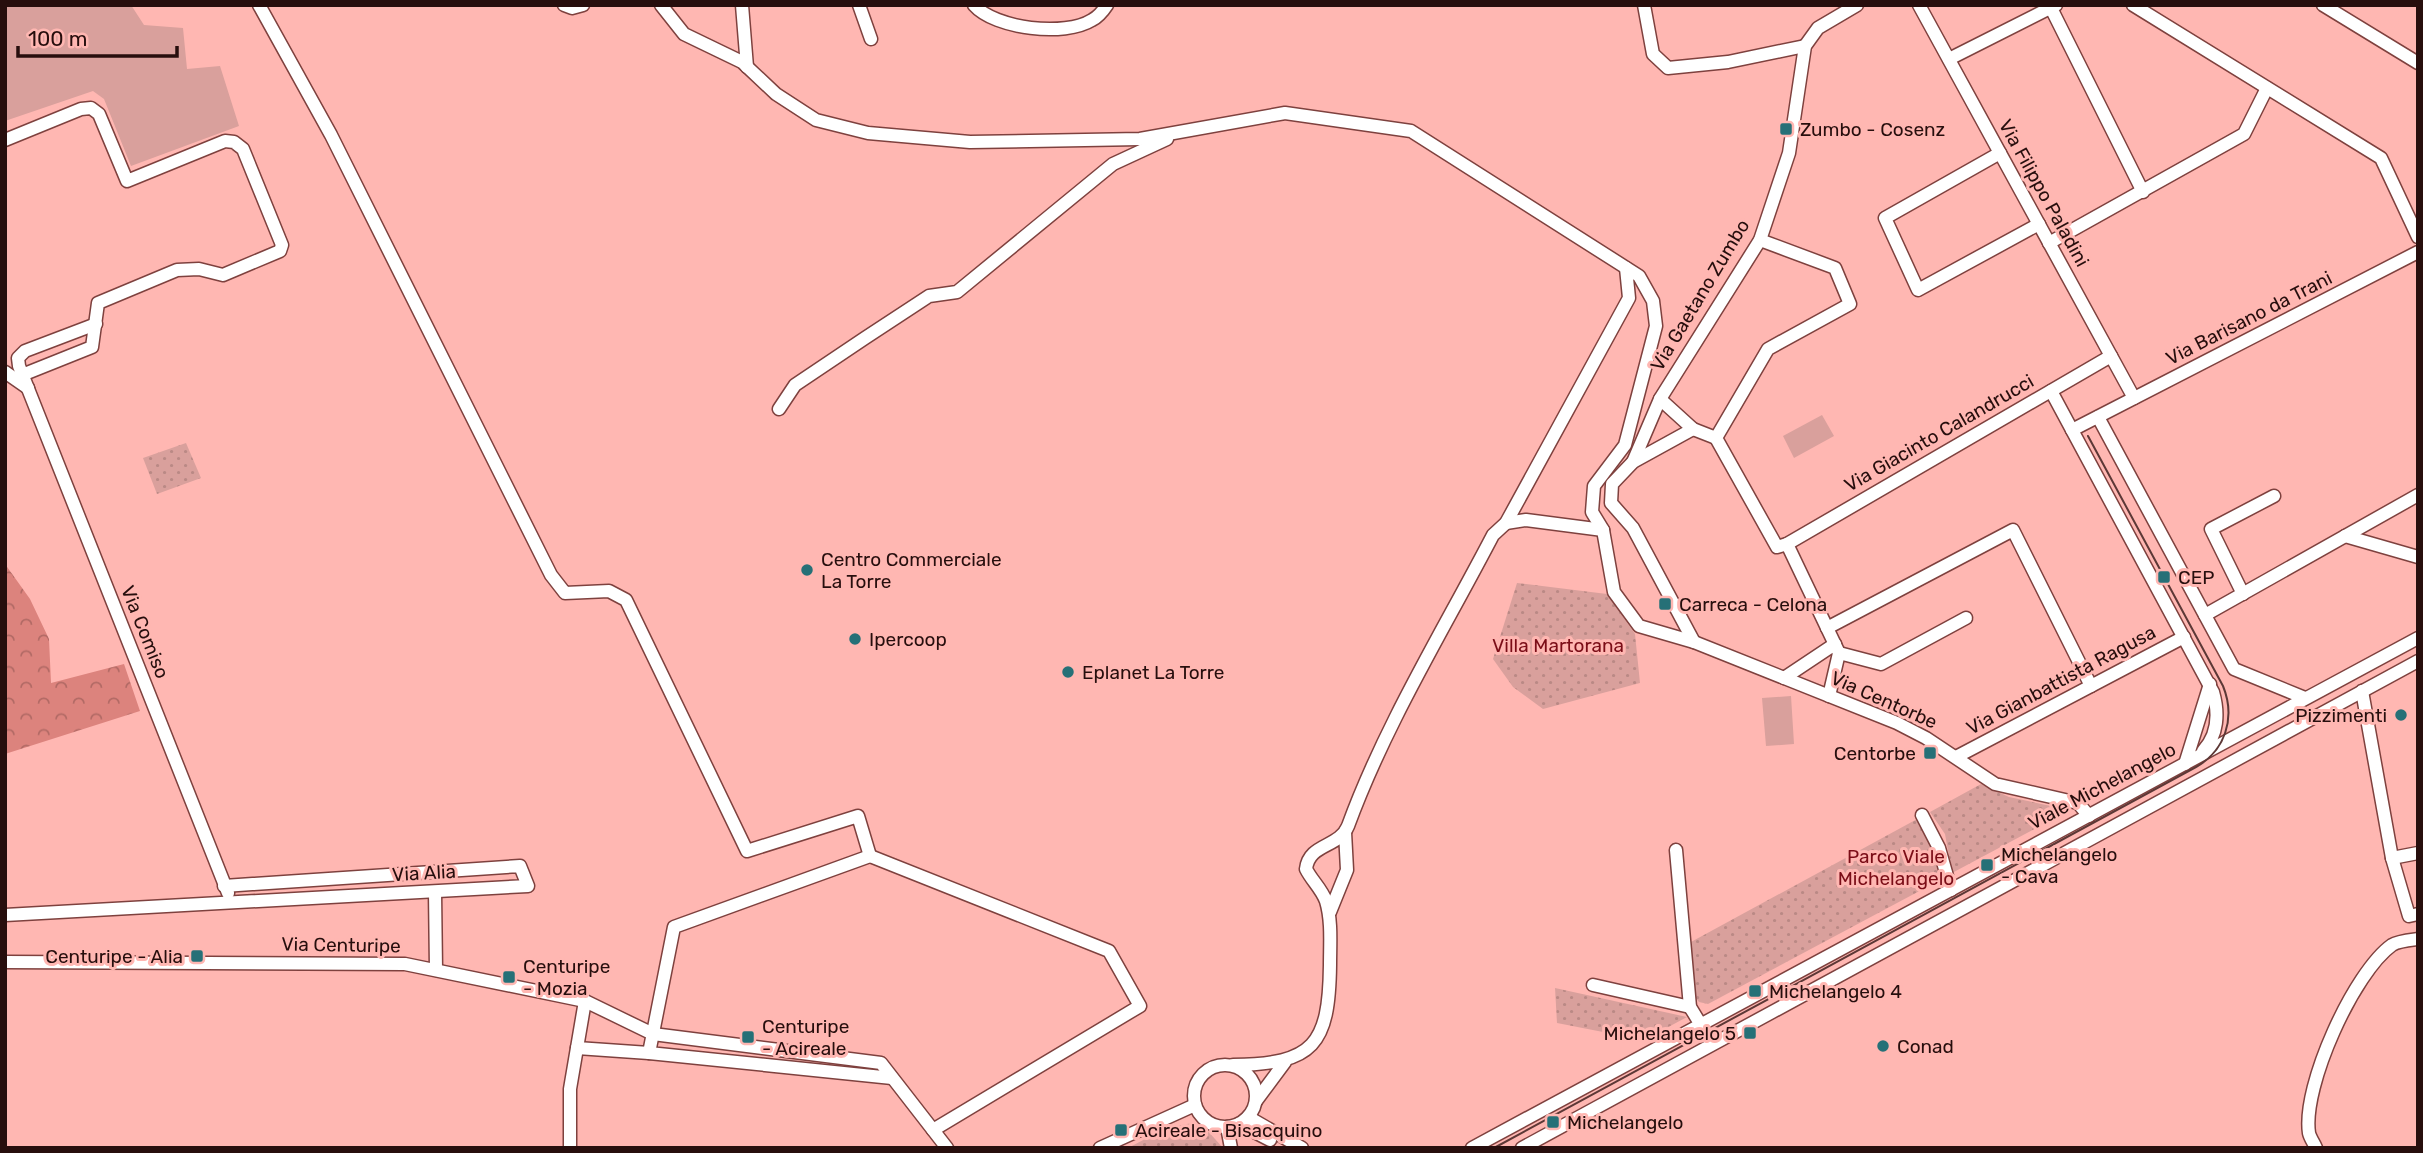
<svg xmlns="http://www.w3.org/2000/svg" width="2423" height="1153" font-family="Rubik,sans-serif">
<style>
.grass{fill:#d9a09c}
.forest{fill:url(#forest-crowns)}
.park{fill:url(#park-dots)}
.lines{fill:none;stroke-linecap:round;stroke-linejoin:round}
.minor-casing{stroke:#7e413e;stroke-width:15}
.minor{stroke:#fff;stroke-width:12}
.tram{stroke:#5d3836;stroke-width:2}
.poi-dot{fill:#267077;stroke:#ffb7b2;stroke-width:2.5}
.labels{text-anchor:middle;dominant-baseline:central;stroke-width:6;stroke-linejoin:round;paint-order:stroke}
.poi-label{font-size:19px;fill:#270e0d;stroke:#ffb7b2;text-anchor:start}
.street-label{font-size:19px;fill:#270e0d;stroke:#ffb7b2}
.park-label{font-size:19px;fill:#7b0d17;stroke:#ffb7b2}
</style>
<defs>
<pattern id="forest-crowns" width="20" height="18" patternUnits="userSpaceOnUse" patternTransform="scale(1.75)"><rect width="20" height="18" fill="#dc837d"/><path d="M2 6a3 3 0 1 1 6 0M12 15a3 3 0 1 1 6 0" fill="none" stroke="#b26a65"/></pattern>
<pattern id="park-dots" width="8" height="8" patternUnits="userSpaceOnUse" patternTransform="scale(1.75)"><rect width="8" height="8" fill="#d9a09c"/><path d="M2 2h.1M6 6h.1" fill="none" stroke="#ba8985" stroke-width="1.8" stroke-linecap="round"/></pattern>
</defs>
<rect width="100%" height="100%" fill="#ffb7b2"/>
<g class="grass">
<path d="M5,5h126l13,20 39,3 4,41 33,-3 19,60 -108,40 -27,-67 -11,-8 -88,30z"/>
<path d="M1822,415l12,21 -40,22 -11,-22z"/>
<path d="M1791,696l3,48 -28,2 -4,-48z"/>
</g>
<path class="forest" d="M5,564l25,35 19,40 2,44 73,-19 16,47 -135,43z"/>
<g class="park">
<path d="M186,443l15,35 -44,16 -14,-36z"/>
<path d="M1517,583l90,11 28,40 5,49 -97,26 -30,-22 -20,-28z"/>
<path d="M1981,784l28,13 61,13 -118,63 -7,-39 -15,-22z"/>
<path d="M1919,818l13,25 10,36 -234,125 -9,-2 -4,-5 -4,-55z"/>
<path d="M1555,988l132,29 -43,23 -87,-17z"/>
<path d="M1192,1123l15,7 16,18h-95l38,-20z"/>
</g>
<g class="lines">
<g class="minor-casing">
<g id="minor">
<path d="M259,5l72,130 220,440 14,18 44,-2 17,9 121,251 111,-35 12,40 -196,71 -25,126 243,25"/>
<path d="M564,5l8,3 11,-3"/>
<path d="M661,5l23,29 58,28 34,32 40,26 52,13 102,9 170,-3 145,-26 126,18 228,145 14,25 3,25 -31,119 -31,41 -2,26 11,18 11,62 25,34 55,16 203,81 29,15 69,46 83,19 11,13"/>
<path d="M742,5l5,62"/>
<path d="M859,5l12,34"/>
<path d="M974,5c21,24 91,32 118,15 6,-3 11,-9 15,-15"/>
<path d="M1644,5l9,49 15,14 60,-6 77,-16"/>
<path d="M1919,5l215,393"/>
<path d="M2133,5l248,153 37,79"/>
<path d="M2323,5l95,58"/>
<path d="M2051,8l92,184"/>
<path d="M1949,59l107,-54"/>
<path d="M5,140l76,-31 10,-1 8,6 28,67 98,-40 9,1 9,7 39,96 -2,6 -57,24 -24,-6 -22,1 -79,33 -6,44 -70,28"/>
<path d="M2000,153l-115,65 33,72 121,-66"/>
<path d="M1760,240l75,28 15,36 -82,45 -52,89 61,109 10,-3 324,-188"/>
<path d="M2049,243l195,-109 23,-46"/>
<path d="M96,324l-71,27 -7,7 1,8 209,527"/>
<path d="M5,372l23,16"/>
<path d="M2051,391l162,301c6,21 5,43 -10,59"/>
<path d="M1660,399l33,30 23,9"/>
<path d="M779,409l16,-24 70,-47 64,-42 28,-4 156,-128 54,-25"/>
<path d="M2098,417l136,252 71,29"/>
<path d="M1693,429l-60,33 -21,22 -1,19 22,25 61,114"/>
<path d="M2072,430l346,-178"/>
<path d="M1633,462l27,-63 100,-159 29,-87 16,-107 13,-18 39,-23"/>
<path d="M1506,523l20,-3 77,10"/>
<path d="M2345,536l73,21"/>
<path d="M1787,544l52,109 -10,43"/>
<path d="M2243,594l-32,-65 63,-33"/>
<path d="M2205,615l213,-120"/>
<path d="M1827,628l186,-98 78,156"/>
<path d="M1839,653l42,11 85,-46"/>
<path d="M1784,678l51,-34"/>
<path d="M2362,691l30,167 17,58 9,-2"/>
<path d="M1956,757l228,-120"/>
<path d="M2185,764l25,-80"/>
<path d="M1922,815l17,33 12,42"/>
<path d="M1676,850l14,157 11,18"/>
<path d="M870,856l239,95 31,55 -207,124"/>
<path d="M2392,858l26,-5"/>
<path d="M435,892l1,78"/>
<path d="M1330,912l17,-42 -2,-38"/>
<path d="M5,915l523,-29 -8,-20 -296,20"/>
<path d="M5,962l400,2 180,37 68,33 228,29 66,85"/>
<path d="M1593,985l97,22"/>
<path d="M577,1048l72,5"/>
<circle cx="1225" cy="1096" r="31"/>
<path d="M1233,1065c81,-1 96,-20 97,-100 0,-21 2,-44 -4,-64 -5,-13 -14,-20 -20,-32 3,-26 33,-21 42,-43 37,-101 95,-195 145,-291l13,-12 123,-225 -3,-30"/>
<path d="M1256,1101l29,-39"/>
<path d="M1248,1117l54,31"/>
<path d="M1239,1124l31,16"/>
<path d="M1227,1127l4,21"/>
<path d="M570,1148v-59l15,-88"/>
<path d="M1100,1148l95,-43"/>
<path d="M1472,1148l946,-510"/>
<path d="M1522,1148l896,-487"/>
<path d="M2316,1148c-2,-5 -6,-10 -7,-15 -7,-47 45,-161 83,-188 6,-4 18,-5 26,-6"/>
</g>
</g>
<use href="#minor" class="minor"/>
<path class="tram" d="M1494,1148l702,-381c29,-16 40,-49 27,-81l-135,-250"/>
</g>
<g class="poi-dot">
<rect x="1779" y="122" width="14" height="14" rx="3.5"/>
<circle cx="807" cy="570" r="7"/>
<rect x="2157" y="570" width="14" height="14" rx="3.5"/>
<rect x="1658" y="597" width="14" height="14" rx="3.5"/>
<circle cx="855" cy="639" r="7"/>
<circle cx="1068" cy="672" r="7"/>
<circle cx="2401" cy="715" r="7"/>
<rect x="1923" y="746" width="14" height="14" rx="3.5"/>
<rect x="1980" y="858" width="14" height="14" rx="3.5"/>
<rect x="190" y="949" width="14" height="14" rx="3.5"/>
<rect x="502" y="970" width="14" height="14" rx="3.5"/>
<rect x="1748" y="984" width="14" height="14" rx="3.5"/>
<rect x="1743" y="1026" width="14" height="14" rx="3.5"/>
<rect x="741" y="1030" width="14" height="14" rx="3.5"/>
<circle cx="1883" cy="1046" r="7"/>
<rect x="1546" y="1115" width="14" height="14" rx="3.5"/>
<rect x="1114" y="1123" width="14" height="14" rx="3.5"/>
</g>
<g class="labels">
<g class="poi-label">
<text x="1800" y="129">Zumbo - Cosenz</text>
<text x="821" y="559">Centro Commerciale<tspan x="821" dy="22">La Torre</tspan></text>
<text x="2178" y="577">CEP</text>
<text x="1679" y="604">Carreca - Celona</text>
<text x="869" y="639">Ipercoop</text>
<text x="1082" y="672">Eplanet La Torre</text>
<text x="2387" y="715" text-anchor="end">Pizzimenti</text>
<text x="1916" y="753" text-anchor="end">Centorbe</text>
<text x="2001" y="854">Michelangelo<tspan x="2001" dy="22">- Cava</tspan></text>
<text x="183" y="956" text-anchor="end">Centuripe - Alia</text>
<text x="523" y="966">Centuripe<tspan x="523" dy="22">- Mozia</tspan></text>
<text x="1769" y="991">Michelangelo 4</text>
<text x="762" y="1026">Centuripe<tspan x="762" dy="22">- Acireale</tspan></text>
<text x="1736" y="1033" text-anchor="end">Michelangelo 5</text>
<text x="1897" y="1046">Conad</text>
<text x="1567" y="1122">Michelangelo</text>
<text x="1135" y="1130">Acireale - Bisacquino</text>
</g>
<g class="street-label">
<text transform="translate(2044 193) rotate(61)">Via Filippo Paladini</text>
<text transform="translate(1700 295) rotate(-59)">Via Gaetano Zumbo</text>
<text transform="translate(2249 318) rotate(-27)">Via Barisano da Trani</text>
<text transform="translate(1939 433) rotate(-30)">Via Giacinto Calandrucci</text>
<text transform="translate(145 632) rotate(68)">Via Comiso</text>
<text transform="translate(2061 680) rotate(-28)">Via Gianbattista Ragusa</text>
<text transform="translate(1884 700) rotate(24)">Via Centorbe</text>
<text transform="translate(2102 786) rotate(-28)">Viale Michelangelo</text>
<text transform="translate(424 873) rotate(-3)">Via Alia</text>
<text transform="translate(341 945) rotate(1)">Via Centuripe</text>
</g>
<g class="park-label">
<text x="1558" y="645">Villa Martorana</text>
<text x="1896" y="856">Parco Viale<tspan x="1896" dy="22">Michelangelo</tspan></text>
</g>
</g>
<rect width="2423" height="1153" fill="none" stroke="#270e0d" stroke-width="14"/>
<path d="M18 46v10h159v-10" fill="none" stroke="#270e0d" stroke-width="3.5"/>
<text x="28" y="46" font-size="21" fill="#270e0d" stroke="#ffb7b2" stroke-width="5" paint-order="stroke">100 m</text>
</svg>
